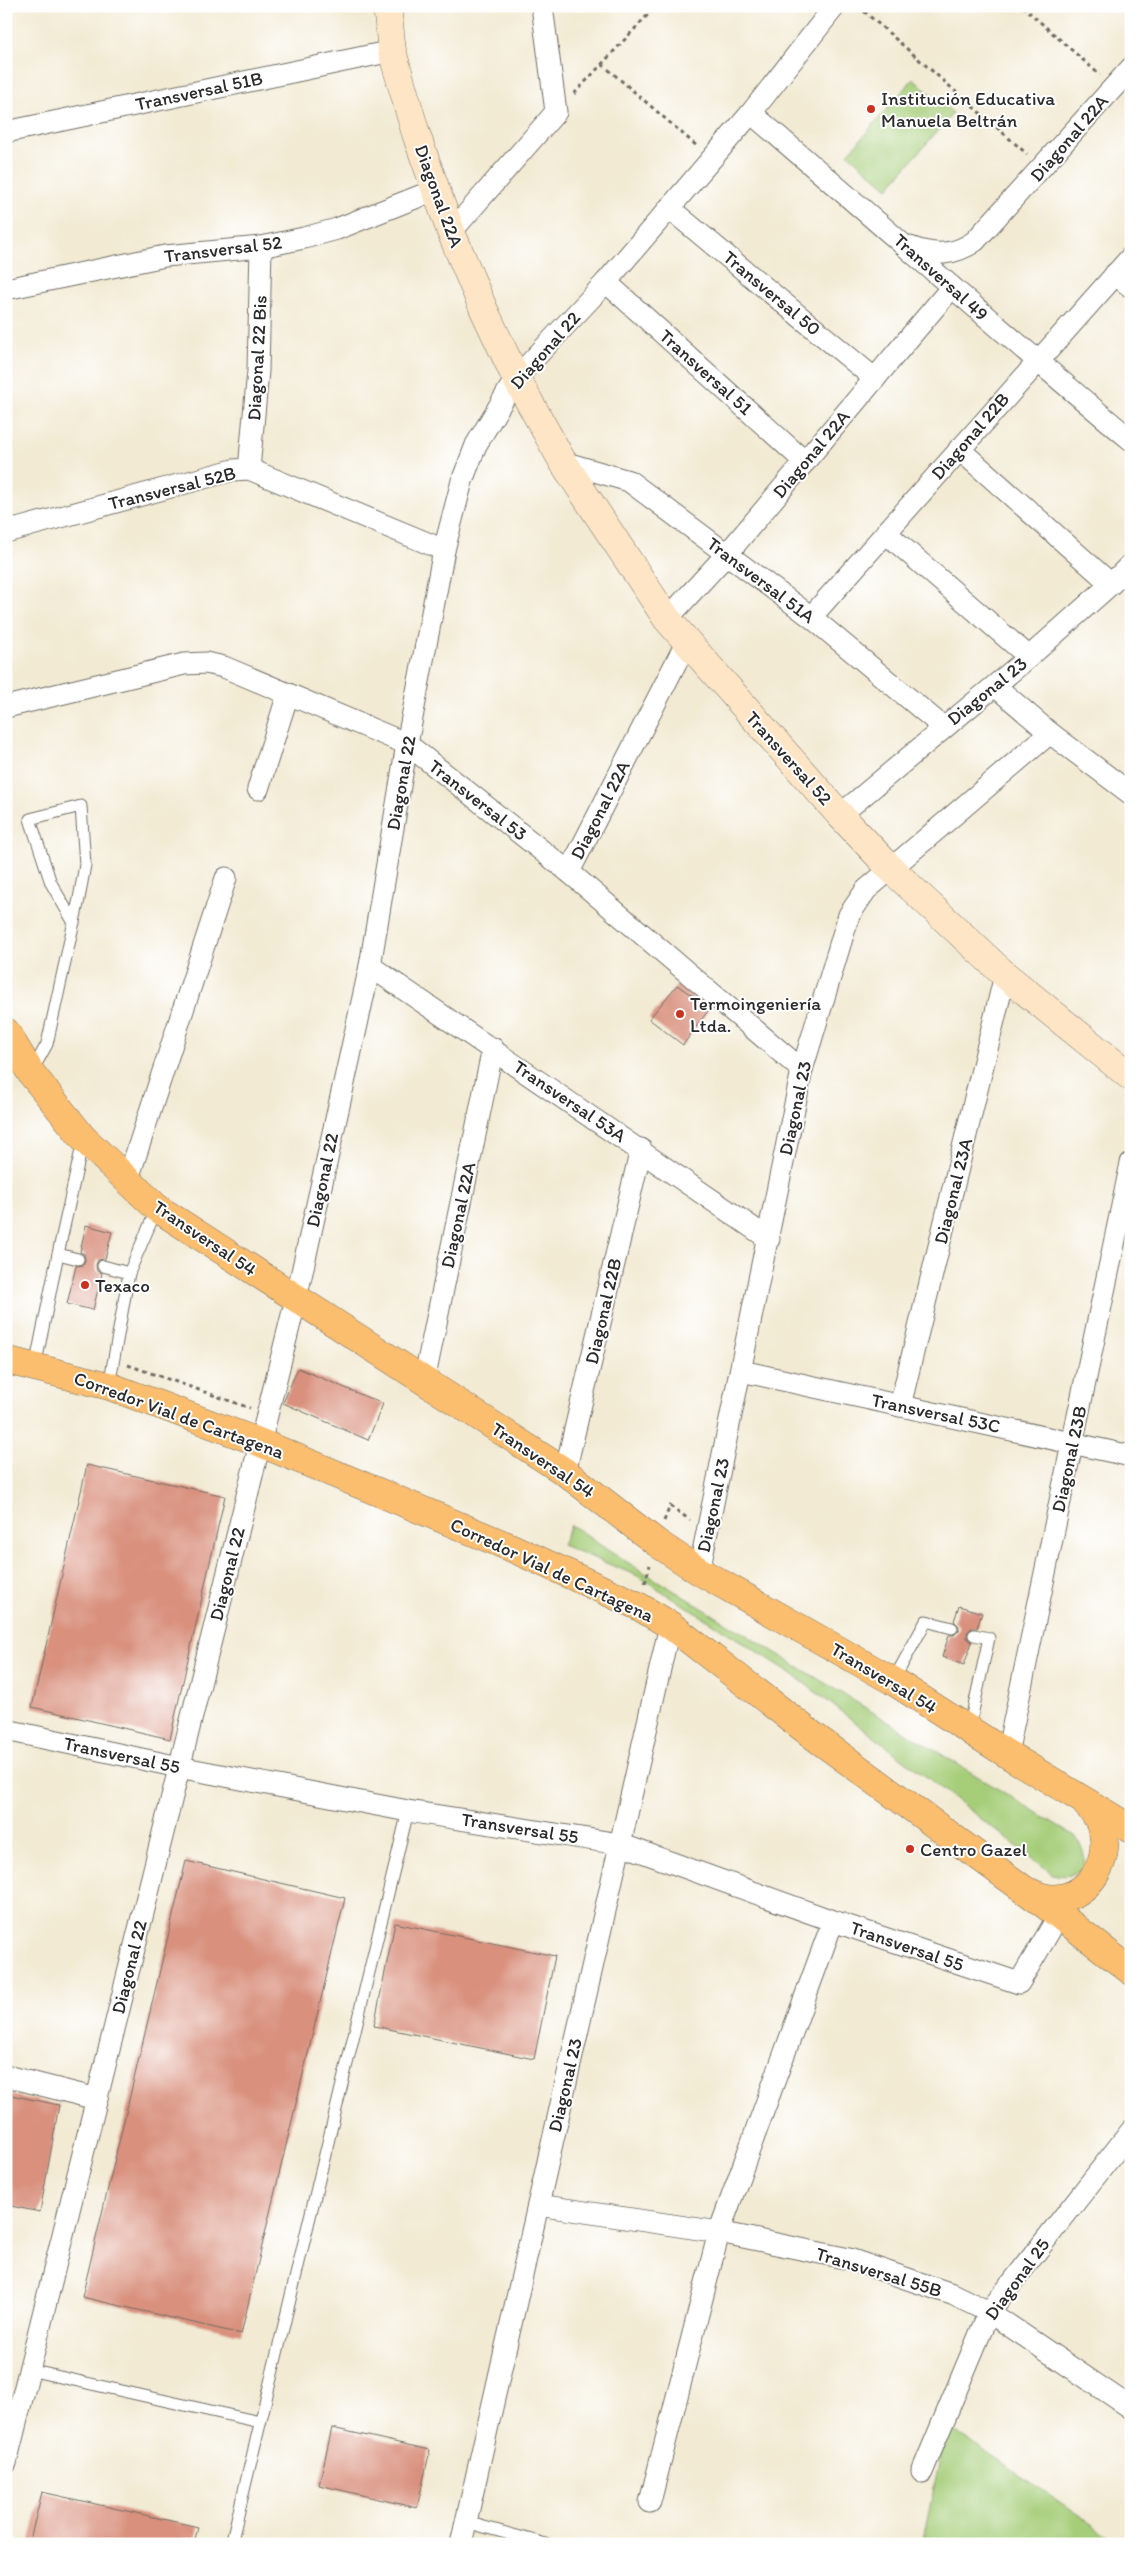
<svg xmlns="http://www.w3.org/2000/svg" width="1137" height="2550" font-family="Itim,sans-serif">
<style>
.green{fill:#a6ce79;stroke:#687c52}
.building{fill:#d9907d}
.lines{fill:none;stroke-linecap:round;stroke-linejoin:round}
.lane-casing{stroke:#716e66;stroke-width:13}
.street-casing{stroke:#716e66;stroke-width:23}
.secondary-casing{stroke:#716e66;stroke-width:29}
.primary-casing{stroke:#716e66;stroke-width:29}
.path{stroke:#716e66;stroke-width:3;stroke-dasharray:4 4;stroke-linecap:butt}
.lane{stroke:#fff;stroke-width:11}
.street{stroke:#fff;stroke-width:21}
.secondary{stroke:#fde5c5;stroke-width:28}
.primary{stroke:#fbbd6e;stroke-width:28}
.poi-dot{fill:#c8321e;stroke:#fff;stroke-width:2}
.labels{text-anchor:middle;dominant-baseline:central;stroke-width:4;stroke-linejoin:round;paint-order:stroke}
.street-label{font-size:19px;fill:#2b2b2b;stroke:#fff}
.poi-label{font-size:19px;fill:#2b2b2b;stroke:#fff;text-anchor:start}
</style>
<rect width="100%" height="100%" fill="#fff"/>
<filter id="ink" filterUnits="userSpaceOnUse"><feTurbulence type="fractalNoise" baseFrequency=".02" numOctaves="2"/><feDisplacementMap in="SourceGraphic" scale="10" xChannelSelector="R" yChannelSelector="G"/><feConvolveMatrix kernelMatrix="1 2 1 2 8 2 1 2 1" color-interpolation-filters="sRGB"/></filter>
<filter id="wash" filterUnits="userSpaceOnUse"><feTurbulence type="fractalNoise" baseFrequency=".0096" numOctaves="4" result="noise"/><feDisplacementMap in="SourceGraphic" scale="20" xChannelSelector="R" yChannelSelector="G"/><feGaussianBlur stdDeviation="1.12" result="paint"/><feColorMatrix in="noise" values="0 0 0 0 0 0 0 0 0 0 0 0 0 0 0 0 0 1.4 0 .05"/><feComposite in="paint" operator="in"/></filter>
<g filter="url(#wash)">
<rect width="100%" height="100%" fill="#f2ead3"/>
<g class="green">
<path d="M913,79l40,34 -65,75 -40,-34z"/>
<path d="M571,1525l38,26 466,285c18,24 9,46 -22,38l-262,-201 -153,-97 -76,-31z"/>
<path d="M947,2426l174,118h-199z"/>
</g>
<g id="blocks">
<g class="building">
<path d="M677,985l33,23 -27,37 -34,-26z"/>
<path d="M86,1225l26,7 -7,27 -7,1 -2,5 1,6 5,2 -9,37 -26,-6 9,-38 7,-1 2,-5 -1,-6 -4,-2z"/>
<path d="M298,1368l85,36 -15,36 -85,-37z"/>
<path d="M87,1465l138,31 -55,243 -138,-32z"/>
<path d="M959,1606l23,7 -5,15h-6l-4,5v5l5,4 -8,23 -22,-8 7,-22h5l5,-5v-4l-5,-5z"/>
<path d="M186,1861l159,37 -104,436 -159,-37z"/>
<path d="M395,1923l160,33 -21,103 -160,-33z"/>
<path d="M6,2094l53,11 -19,107 -34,-7z"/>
<path d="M332,2428l98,22 -13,58 -98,-23z"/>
<path d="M42,2492l156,35 -4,17h-165z"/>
</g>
</g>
</g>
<g filter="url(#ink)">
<use href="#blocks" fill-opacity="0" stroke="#716e66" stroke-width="1"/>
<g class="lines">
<g class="lane-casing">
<g id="lane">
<path d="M32,1071l15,-27 32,-145 6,-34 -4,-59 -51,13 21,64 23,40"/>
<path d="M58,1254l25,-113"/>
<path d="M103,1266l26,7 -20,113"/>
<path d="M129,1273l28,-65"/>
<path d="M35,1367l23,-113 20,5"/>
<path d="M893,1681l33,-60 26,7"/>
<path d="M969,1729l20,-91 -15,-3"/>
<path d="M29,2370l231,52"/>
<path d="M466,2522l80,22"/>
<path d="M231,2544l177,-733"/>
</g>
</g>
<g class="street-casing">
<g id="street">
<path d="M751,113c127,108 251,220 380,327"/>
<path d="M6,132l386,-81"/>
<path d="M669,208l206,171"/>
<path d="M451,232l105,-120 -14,-106"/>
<path d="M910,247c24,9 44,9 65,-6l156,-173"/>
<path d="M1115,274l16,13"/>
<path d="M606,282l199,180"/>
<path d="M6,289l159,-33 96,-9 43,-9 33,-9 98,-39"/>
<path d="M959,449l152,135"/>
<path d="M563,462l66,19 182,136 132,110"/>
<path d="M249,469l9,-98 3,-124"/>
<path d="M6,532l227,-62 16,-1 195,81"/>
<path d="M886,533l143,124"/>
<path d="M811,617l320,-360"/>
<path d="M667,619l60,-65 225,-267"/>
<path d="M995,686l55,47 81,61"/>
<path d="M6,707l178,-43 22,-1 18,4 183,77 162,128 233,198"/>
<path d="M258,789l30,-95"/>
<path d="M840,815l189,-158 82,-73 20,-20"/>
<path d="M569,872l117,-229"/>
<path d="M370,966l399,273"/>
<path d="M127,1182l99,-304"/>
<path d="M741,1371l390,85"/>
<path d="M424,1381l69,-333"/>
<path d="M900,1406l105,-431"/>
<path d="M565,1472l76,-323"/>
<path d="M699,1571l103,-501 47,-155 17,-25 184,-157"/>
<path d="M6,1730l173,37 229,44 212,33 213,77 186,62 40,-68"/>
<path d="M1007,1754l124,-591"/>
<path d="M6,2076l91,23"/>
<path d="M538,2205l181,27 130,27 103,35 37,18 142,96"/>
<path d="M6,2463l290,-1164 74,-333 37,-222 37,-194 18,-69 14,-36 40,-67 90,-96 145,-169 84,-107"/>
<path d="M922,2472l67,-160 142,-181"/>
<path d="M650,2502l69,-270 114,-311"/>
<path d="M461,2544l209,-919"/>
</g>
</g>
<g class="secondary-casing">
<path id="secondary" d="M387,6l5,45 24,83 35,98 33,78 32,68 47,84 104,157 173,196 52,55 113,105 126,102"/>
</g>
<g class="primary-casing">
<g id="primary">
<path d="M6,1032l25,41 52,65 74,70 408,264 92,71 42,28 194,110 114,73 124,75"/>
<path d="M6,1360l103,26 152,57 251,105 126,58 32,19 145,112 244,178 72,56"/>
<path d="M1030,1892c53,29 101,-46 57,-87"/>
</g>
</g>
<g class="path">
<path d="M858,6l169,148"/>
<path d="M1022,6l78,69"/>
<path d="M602,64l96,83"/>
<path d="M574,94l82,-88"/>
<path d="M128,1365l122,43"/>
<path d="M664,1521l6,-15 20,14"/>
<path d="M645,1583l5,-18"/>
</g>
<use href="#lane" class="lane"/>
<use href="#street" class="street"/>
<use href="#secondary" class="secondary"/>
<use href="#primary" class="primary"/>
</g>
</g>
<g class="poi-dot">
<circle cx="871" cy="109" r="5"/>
<circle cx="680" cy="1014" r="5"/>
<circle cx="85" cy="1285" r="5"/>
<circle cx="910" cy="1849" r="5"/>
</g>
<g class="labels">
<g class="street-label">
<text transform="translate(199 91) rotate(-12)">Transversal 51B</text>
<text transform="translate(1069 138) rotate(-49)">Diagonal 22A</text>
<text transform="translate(439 196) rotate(70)">Diagonal 22A</text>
<text transform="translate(223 249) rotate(-7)">Transversal 52</text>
<text transform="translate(941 277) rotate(42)">Transversal 49</text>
<text transform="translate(772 293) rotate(40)">Transversal 50</text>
<text transform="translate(545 350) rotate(-49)">Diagonal 22</text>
<text transform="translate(257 358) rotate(-87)">Diagonal 22 Bis</text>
<text transform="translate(706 372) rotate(42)">Transversal 51</text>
<text transform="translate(970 436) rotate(-49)">Diagonal 22B</text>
<text transform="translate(811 454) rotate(-50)">Diagonal 22A</text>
<text transform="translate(172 488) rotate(-14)">Transversal 52B</text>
<text transform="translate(761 580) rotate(37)">Transversal 51A</text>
<text transform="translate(987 691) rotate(-39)">Diagonal 23</text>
<text transform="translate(789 758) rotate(48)">Transversal 52</text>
<text transform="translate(401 783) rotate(-80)">Diagonal 22</text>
<text transform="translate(478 800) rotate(38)">Transversal 53</text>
<text transform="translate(600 810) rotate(-63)">Diagonal 22A</text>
<text transform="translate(570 1101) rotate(34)">Transversal 53A</text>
<text transform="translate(795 1108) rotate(-78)">Diagonal 23</text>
<text transform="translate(322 1180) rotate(-78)">Diagonal 22</text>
<text transform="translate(953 1191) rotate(-76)">Diagonal 23A</text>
<text transform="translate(458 1215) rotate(-78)">Diagonal 22A</text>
<text transform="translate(205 1238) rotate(34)">Transversal 54</text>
<text transform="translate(603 1311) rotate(-77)">Diagonal 22B</text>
<text transform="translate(936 1413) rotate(12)">Transversal 53C</text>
<text transform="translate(179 1415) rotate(20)">Corredor Vial de Cartagena</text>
<text transform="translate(1069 1459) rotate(-78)">Diagonal 23B</text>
<text transform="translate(543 1460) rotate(34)">Transversal 54</text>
<text transform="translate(713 1505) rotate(-78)">Diagonal 23</text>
<text transform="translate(552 1570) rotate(25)">Corredor Vial de Cartagena</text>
<text transform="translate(227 1574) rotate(-76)">Diagonal 22</text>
<text transform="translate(884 1678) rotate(31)">Transversal 54</text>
<text transform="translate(122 1755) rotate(12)">Transversal 55</text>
<text transform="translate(520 1828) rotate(9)">Transversal 55</text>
<text transform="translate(907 1946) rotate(19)">Transversal 55</text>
<text transform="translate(129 1967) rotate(-76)">Diagonal 22</text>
<text transform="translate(565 2085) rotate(-77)">Diagonal 23</text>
<text transform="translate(879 2272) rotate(17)">Transversal 55B</text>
<text transform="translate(1017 2279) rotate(-54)">Diagonal 25</text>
</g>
<g class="poi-label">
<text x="881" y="98">Institución Educativa<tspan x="881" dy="22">Manuela Beltrán</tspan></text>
<text x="690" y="1003">Termoingeniería<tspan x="690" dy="22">Ltda.</tspan></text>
<text x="95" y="1285">Texaco</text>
<text x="920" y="1849">Centro Gazel</text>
</g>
</g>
<rect width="1137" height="2550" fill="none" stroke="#fff" stroke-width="25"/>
</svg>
